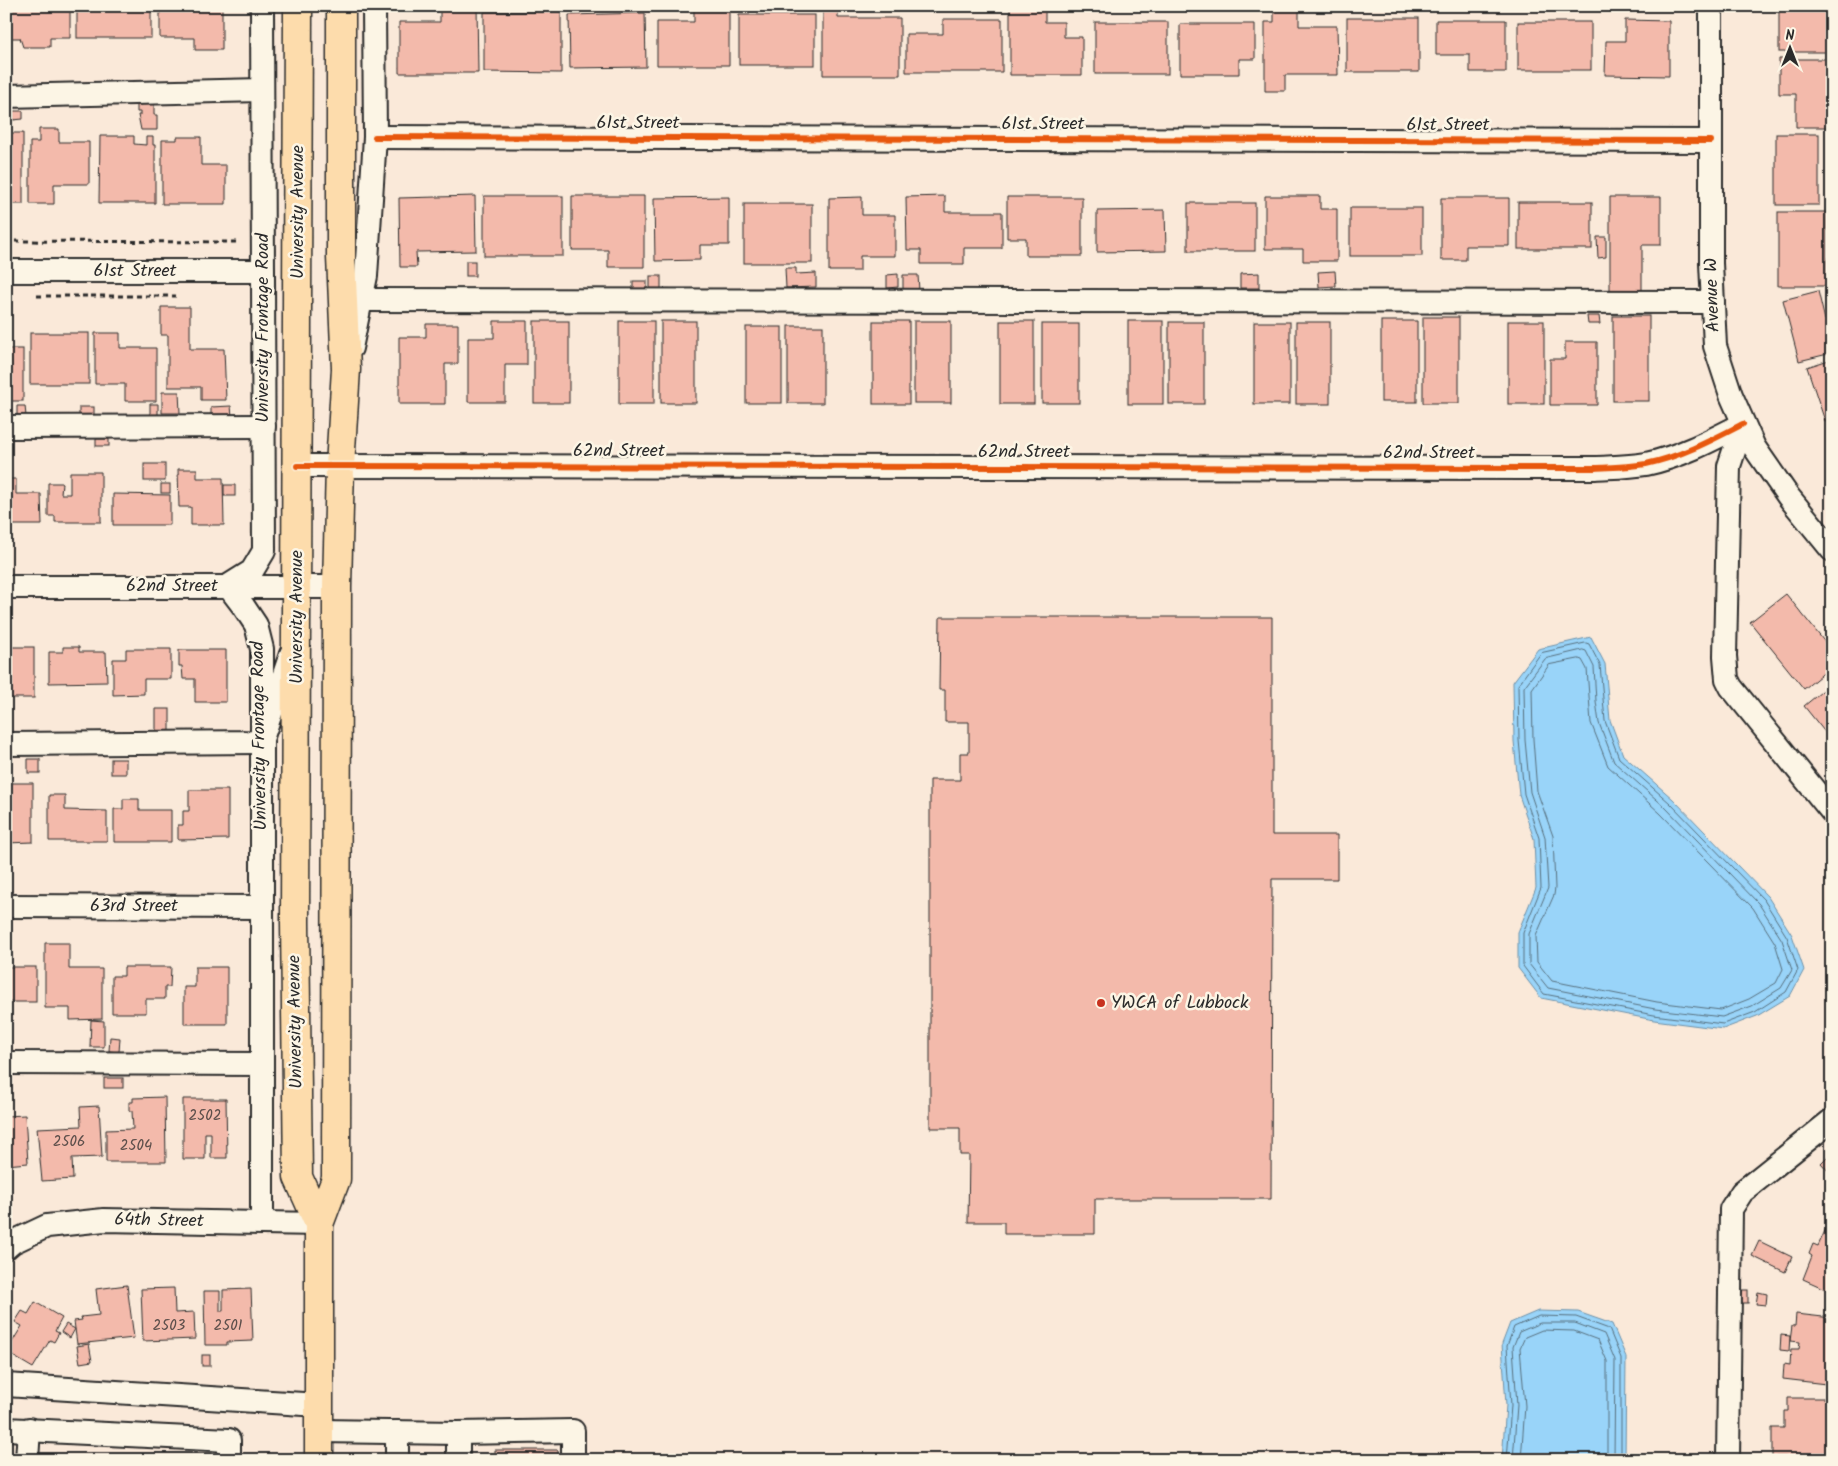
<svg xmlns="http://www.w3.org/2000/svg" width="1838" height="1466" font-family="Kalam,sans-serif">
<style>
.water{fill:#99d4f9;stroke:#6d90a7}
.lines{fill:none;stroke-linecap:round;stroke-linejoin:round}
.shore{stroke:#576f7d;stroke-width:1}
.building{fill:#f3baab;stroke:#2b2b2b}
.minor-casing{stroke:#2b2b2b;stroke-width:26}
.major-casing{stroke:#2b2b2b;stroke-width:31}
.path{stroke:#2b2b2b;stroke-width:3;stroke-dasharray:5 4;stroke-linecap:butt}
.minor{stroke:#fcf5e5;stroke-width:22}
.major{stroke:#fddcac;stroke-width:28}
.cycleway-casing{stroke:#fcf5e5;stroke-width:9}
.cycleway{stroke:#e8590c;stroke-width:6}
.poi-dot{fill:#c8321e;stroke:#fcf5e5;stroke-width:2}
.labels{text-anchor:middle;dominant-baseline:central;stroke-width:5;stroke-linejoin:round;paint-order:stroke}
.number-label{font-size:15px;fill:#5d4f4b}
.street-label{font-size:18px;fill:#2b2b2b;stroke:#fcf5e5}
.poi-label{font-size:18px;fill:#2b2b2b;stroke:#fcf5e5;text-anchor:start}
</style>
<rect width="100%" height="100%" fill="#fae9d9"/>
<filter id="ink" filterUnits="userSpaceOnUse"><feTurbulence type="fractalNoise" baseFrequency=".02" numOctaves="2"/><feDisplacementMap in="SourceGraphic" scale="10" xChannelSelector="R" yChannelSelector="G"/><feConvolveMatrix kernelMatrix="1 2 1 2 8 2 1 2 1" color-interpolation-filters="sRGB"/></filter>
<g filter="url(#ink)">
<g class="water">
<path d="M1591,637l14,27 5,56 13,35 50,44 95,98 24,38 12,35 -14,26 -33,20 -34,13 -69,-9 -113,-22 -23,-30v-36l18,-44 -2,-49 -15,-44 -5,-54 -1,-59 25,-33z"/>
<path d="M1538,1311l40,1 34,12 14,33 -1,103h-123l4,-55 -4,-61 8,-21z"/>
</g>
<g class="lines">
<g class="shore">
<path d="M1586,643l3,1 11,21 5,56 14,37 51,45 94,97 23,37 11,33 -12,22 -31,20 -32,12 -69,-9 -110,-21 -21,-28v-33l18,-45 -2,-50 -15,-44 -5,-54 -1,-55 23,-32z"/>
<path d="M1583,650l3,1 8,16 2,34 3,22 15,39 51,45 94,97 23,36 10,30 -11,18 -29,18 -30,11 -67,-8 -107,-21 -19,-24v-30l19,-46 -3,-51 -15,-45 -5,-52 -1,-53 21,-28z"/>
<path d="M1579,659l3,1 5,9 4,54 17,43 52,47 93,95 22,35 8,26 -7,14 -27,16 -28,11 -64,-8 -105,-21 -15,-19 -1,-26 18,-41 1,-7 -2,-52 -16,-45 -4,-52 -1,-50 17,-24z"/>
<path d="M1507,1460l4,-55 -4,-59 7,-19 25,-11 37,1 33,12 12,29v102"/>
<path d="M1513,1460l4,-55 -4,-58 6,-15 21,-9h35l29,11 11,26 -1,100"/>
<path d="M1521,1460l4,-54 -5,-58 5,-11 17,-7 32,1 24,9 9,21v99"/>
</g>
</g>
<g class="building">
<path d="M6,6h64v32h-20v9h-27l-3,-9h-14z"/>
<rect x="77" y="6" width="74" height="32"/>
<path d="M160,6h62v44h-27v-12h-35z"/>
<path d="M440,6h37l1,67h-79v-51h41z"/>
<path d="M694,6h35v59h-72v-43h37z"/>
<path d="M823,6h15v12h62v57h-77z"/>
<path d="M1010,6h35v16h19v15h18v38h-72z"/>
<path d="M1274,6h25v20h38l1,49h-53v16h-20v-69h9z"/>
<rect x="1779" y="6" width="53" height="46"/>
<path d="M484,12h77v61l-77,-1z"/>
<path d="M645,13l1,54 -76,1 -1,-53z"/>
<rect x="739" y="15" width="76" height="50"/>
<rect x="1347" y="18" width="72" height="54"/>
<path d="M943,19h59v53h-96v-38h37z"/>
<path d="M1436,20h70v52h-36v-17h-34z"/>
<path d="M1625,20l44,1v55l-64,-1 1,-34h19z"/>
<rect x="1095" y="22" width="73" height="52"/>
<rect x="1518" y="22" width="73" height="48"/>
<path d="M1180,24h75v35h-16v15h-59z"/>
<path d="M1779,59h53v68h-36v-33h-17z"/>
<path d="M137,104h17v11h3v15h-16l-3,-15h2v-3h-3z"/>
<path d="M13,111h10v8l-10,1z"/>
<path d="M39,129h20v13h30v42h-35v20h-24v-62h9z"/>
<rect x="6" y="133" width="17" height="71"/>
<rect x="1776" y="134" width="43" height="71"/>
<path d="M100,136h34v8l12,1v-8h7v8h2v58h-56z"/>
<path d="M177,137h24v28h25v39h-64v-64h15z"/>
<path d="M475,196l1,55 -60,1 1,15h-17l-1,-69z"/>
<rect x="484" y="196" width="79" height="60"/>
<path d="M572,196h72v71h-36v-17h-36z"/>
<path d="M945,196v16h57v36h-38v16h-43v-14h-14l-1,-53z"/>
<path d="M1265,196h55v13h17v52h-34v-12h-38z"/>
<path d="M729,197v48h-29v15l-45,1 -1,-63z"/>
<path d="M862,197v18h33v41h-35v15h-31v-73z"/>
<path d="M1007,197h75v59h-56v-18h-19z"/>
<path d="M1610,197h51v48h-19v47h-32z"/>
<path d="M1441,198h68v48h-43v14h-25z"/>
<rect x="1518" y="202" width="74" height="47"/>
<rect x="1188" y="203" width="67" height="48"/>
<rect x="744" y="204" width="68" height="59"/>
<rect x="1350" y="208" width="72" height="48"/>
<path d="M1165,210l1,41 -69,1v-41z"/>
<rect x="1778" y="212" width="49" height="74"/>
<path d="M1597,237h9v20l-8,1z"/>
<rect x="466" y="261" width="9" height="15"/>
<path d="M785,268h11v6l20,-1v14l-30,1z"/>
<path d="M1335,271l1,15 -17,1 -1,-15z"/>
<path d="M1259,273v15h-19v-14z"/>
<path d="M898,274v13l-11,1v-13z"/>
<path d="M903,275h15l1,16h-16z"/>
<rect x="650" y="276" width="11" height="14"/>
<rect x="633" y="281" width="14" height="9"/>
<path d="M1818,291l7,29 7,-2v35l-33,8 -16,-61z"/>
<path d="M161,307h29v42h34l2,51h-25v-13h-33v-52h-7z"/>
<path d="M1587,316h12l1,8h-12z"/>
<rect x="1613" y="316" width="36" height="85"/>
<rect x="1423" y="317" width="36" height="86"/>
<path d="M494,321h33v44h-22v37h-37v-64h26z"/>
<rect x="534" y="321" width="35" height="82"/>
<rect x="619" y="321" width="35" height="83"/>
<rect x="661" y="321" width="35" height="82"/>
<rect x="873" y="321" width="36" height="83"/>
<rect x="914" y="321" width="37" height="82"/>
<rect x="1000" y="321" width="34" height="83"/>
<rect x="1128" y="321" width="35" height="83"/>
<rect x="1381" y="321" width="36" height="81"/>
<rect x="1508" y="321" width="36" height="83"/>
<rect x="1169" y="322" width="35" height="82"/>
<rect x="1254" y="322" width="36" height="82"/>
<rect x="1296" y="322" width="34" height="82"/>
<path d="M426,324h32v40h-13v40h-46v-67h27z"/>
<rect x="1042" y="324" width="37" height="79"/>
<rect x="788" y="326" width="35" height="77"/>
<rect x="746" y="327" width="36" height="76"/>
<rect x="30" y="333" width="59" height="51"/>
<path d="M95,333h25v15h36v53h-31v-17h-30z"/>
<path d="M1565,342h32v63h-47v-46h15z"/>
<rect x="6" y="349" width="17" height="52"/>
<path d="M1832,359v60l-7,2 -18,-54z"/>
<path d="M162,392h17l1,21h-18z"/>
<path d="M150,404h8v13l-8,-1z"/>
<path d="M17,406h8l1,10 -9,1z"/>
<path d="M231,406l1,10 -21,1v-10z"/>
<rect x="79" y="407" width="15" height="10"/>
<rect x="96" y="439" width="13" height="7"/>
<rect x="144" y="464" width="21" height="17"/>
<path d="M178,469h19v9h26l1,47h-33v-18h-12z"/>
<path d="M70,472h31v50h-46v-6h-7v-33h14l-1,11h9z"/>
<path d="M6,479h10v15h25l1,31h-36z"/>
<rect x="161" y="484" width="9" height="9"/>
<rect x="224" y="485" width="11" height="11"/>
<path d="M113,494l57,1v30h-57z"/>
<rect x="6" y="526" width="2" height="21"/>
<path d="M1786,594l46,57v15l-28,23 -54,-67z"/>
<path d="M940,617h332v218h65v44h-65l-1,320h-176v35h-91v-12h-36l1,-67h-9v-27h-30v-348h30v-27h9v-31h-24v-32h-6z"/>
<rect x="6" y="647" width="28" height="51"/>
<path d="M63,647h16v5h27l1,30 -58,1v-31h14z"/>
<path d="M126,649h45v30h-27v15l-31,1v-36h13z"/>
<path d="M179,650h47v52h-31v-23h-12l-1,-13h-3z"/>
<path d="M1832,683v58l-28,-35z"/>
<rect x="156" y="709" width="14" height="24"/>
<rect x="28" y="759" width="12" height="14"/>
<rect x="111" y="759" width="15" height="15"/>
<path d="M6,783h27v59l-27,1z"/>
<path d="M189,790h39v49l-50,1v-15h5v-14h6z"/>
<path d="M49,795h16v15l42,1v30h-58z"/>
<path d="M123,799h16v11h32v32h-57v-33h9z"/>
<path d="M45,943h24v26h33v50l-32,1v-12h-25z"/>
<rect x="6" y="967" width="30" height="35"/>
<path d="M124,967h47l-1,20h-5v12h-19v14h-34v-37h12z"/>
<path d="M195,967h32v57h-43v-37h11z"/>
<path d="M91,1020l13,1v26h-14z"/>
<path d="M110,1037l10,1 -1,14 -10,-1z"/>
<rect x="104" y="1078" width="19" height="10"/>
<path d="M165,1097l1,65h-60v-32l27,-1 -1,-18h-3v-9h4v-4z"/>
<path d="M183,1099h43l1,59h-16v-25h-6v26h-22z"/>
<path d="M99,1106l3,51 -30,1 1,21 -31,2 -5,-53 44,-2 -1,-19z"/>
<path d="M25,1115l3,48 -22,2v-49z"/>
<path d="M1828,1156l4,4v11l-2,2 -9,-10z"/>
<path d="M1830,1220h2v72l-29,-13 9,-23 -3,-2 4,-10 5,2z"/>
<path d="M1759,1241l33,16 -7,15 -33,-16z"/>
<path d="M127,1285l7,53 -57,6 -3,-23 8,-1 -1,-3 18,-2 -3,-26z"/>
<path d="M174,1288l1,25 19,-1 1,27 -52,2 -2,-52z"/>
<path d="M251,1289l2,52 -26,1v3h-22l-1,-54h16v20h3v-21z"/>
<rect x="1736" y="1290" width="12" height="13"/>
<path d="M1758,1292l9,2 -1,11 -10,-1z"/>
<path d="M35,1302l27,16 -7,13 4,2 -5,9 -4,-2 -17,28 -27,-16 16,-26 -7,-4 7,-11 6,3z"/>
<path d="M1796,1314l36,4v27l-6,39 -43,-5 1,-15 6,1 1,-16h8l1,-7 -10,-1 2,-15h3z"/>
<path d="M66,1324l9,5 -5,9 -9,-6z"/>
<path d="M1781,1335l9,1 -1,15 -9,-1z"/>
<path d="M89,1344l3,17 -12,2 -3,-17z"/>
<rect x="202" y="1355" width="8" height="11"/>
<path d="M1788,1398h44v26h-3v33h-57v-29h12v-17h4z"/>
<path d="M495,1450h63v10h-72v-3h9z"/>
</g>
<g class="lines">
<g class="minor-casing">
<g id="minor">
<path d="M1711,6v257l4,83 16,49 23,52 34,49 44,54"/>
<path d="M6,96l256,-6"/>
<path d="M375,137l1336,4"/>
<path d="M6,271h257"/>
<path d="M361,300l1352,2"/>
<path d="M351,348l15,-72 9,-139 -1,-131"/>
<path d="M1743,424l-14,42 -4,190 2,23 4,8 101,125"/>
<path d="M6,427l258,-1"/>
<path d="M297,466l1298,2c17,-1 34,-1 51,-4 34,-7 66,-24 97,-40"/>
<path d="M6,587h331"/>
<path d="M6,744l255,-2 30,-88"/>
<path d="M6,906l256,1"/>
<path d="M6,1063l256,1"/>
<path d="M262,1222v-573l-6,-24 -12,-18 -16,-21 24,-15 12,-20 -2,-545"/>
<path d="M6,1248l7,-6 34,-16 57,-6 215,4"/>
<path d="M6,1385l313,20"/>
<path d="M6,1429l223,11v20"/>
<path d="M319,1431l139,2 115,-2v29"/>
<path d="M27,1460l2,-31"/>
<path d="M397,1460v-28"/>
<path d="M458,1460v-27"/>
<path d="M1728,1460l3,-251 11,-17 90,-72"/>
</g>
</g>
<g class="major-casing">
<g id="major">
<path d="M298,6l-3,916 3,255 21,47"/>
<path d="M319,1460v-236l17,-45 1,-592 3,-121 6,-97 -5,-112v-251"/>
</g>
</g>
<g class="path">
<path d="M6,241l232,1"/>
<path d="M37,296h139"/>
</g>
<use href="#minor" class="minor"/>
<use href="#major" class="major"/>
<g class="cycleway-casing">
<g id="cycleway">
<path d="M375,137l1336,4"/>
<path d="M297,466l1298,2c17,-1 34,-1 51,-4 34,-7 66,-24 97,-40"/>
</g>
</g>
<use href="#cycleway" class="cycleway"/>
</g>
</g>
<circle class="poi-dot" cx="1101" cy="1003" r="5"/>
<g class="labels">
<g class="number-label">
<text x="205" y="1116">2502</text>
<text x="69" y="1142">2506</text>
<text x="136" y="1146">2504</text>
<text x="169" y="1326">2503</text>
<text x="228" y="1326">2501</text>
</g>
<g class="street-label">
<text x="638" y="123">61st Street</text>
<text x="1043" y="124">61st Street</text>
<text x="1448" y="125">61st Street</text>
<text transform="translate(298 212) rotate(-90)">University Avenue</text>
<text x="135" y="271">61st Street</text>
<text transform="translate(1713 295) rotate(-92)">Avenue W</text>
<text transform="translate(263 328) rotate(-90)">University Frontage Road</text>
<text x="619" y="451">62nd Street</text>
<text x="1024" y="452">62nd Street</text>
<text x="1429" y="453">62nd Street</text>
<text x="172" y="586">62nd Street</text>
<text transform="translate(297 617) rotate(-90)">University Avenue</text>
<text transform="translate(260 736) rotate(-91)">University Frontage Road</text>
<text x="134" y="906">63rd Street</text>
<text transform="translate(296 1022) rotate(-91)">University Avenue</text>
<text transform="translate(159 1221) rotate(1)">64th Street</text>
</g>
<g class="poi-label">
<text x="1111" y="1003">YWCA of Lubbock</text>
</g>
</g>
<rect width="1838" height="1466" fill="none" stroke="#fcf5e5" stroke-width="25"/>
<rect x="12" y="12" width="1813" height="1441" fill="none" stroke="#2b2b2b" stroke-width="2" filter="url(#ink)"/>
<g transform="translate(1790 48)" stroke="#fcf5e5" stroke-width="4" paint-order="stroke">
<path d="M0-4L9 19L0 12L-9 19Z" fill="#2b2b2b"/>
<text y="-8" font-size="14" font-weight="bold" text-anchor="middle" fill="#2b2b2b">N</text>
</g>
</svg>
